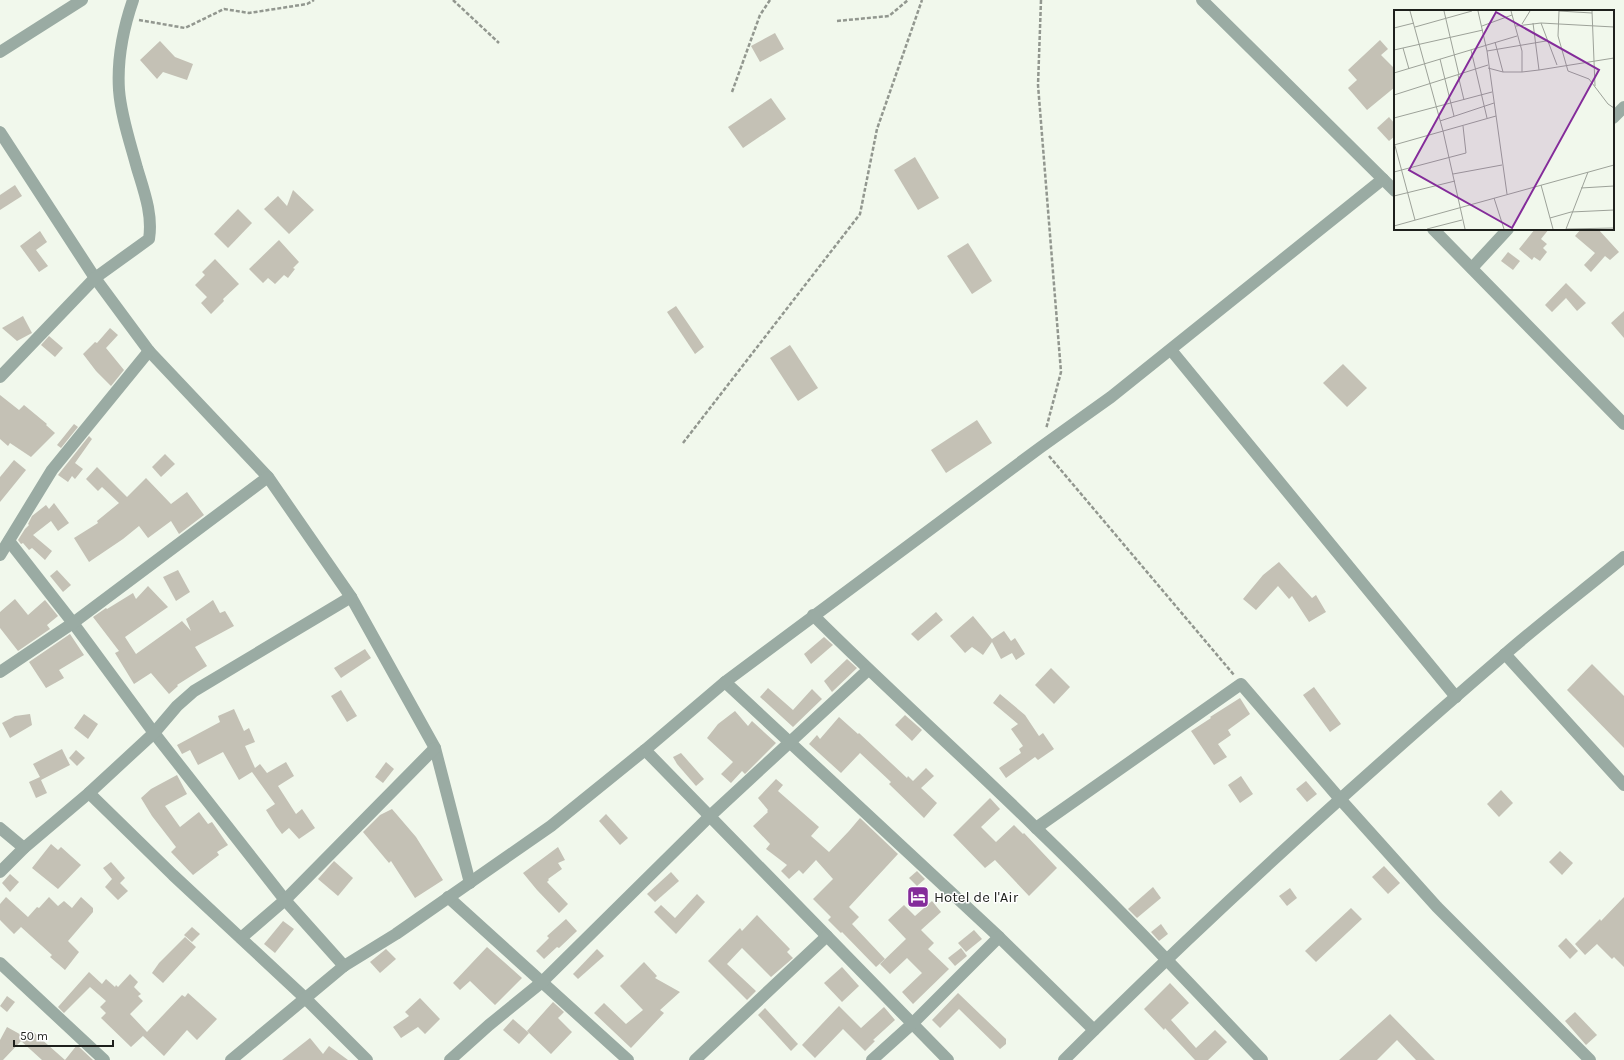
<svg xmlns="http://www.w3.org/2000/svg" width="1624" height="1060" font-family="Karla,sans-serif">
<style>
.building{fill:#c4c1b5}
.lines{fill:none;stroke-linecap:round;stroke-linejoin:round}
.path{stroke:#92978f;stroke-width:2.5;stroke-dasharray:4 2;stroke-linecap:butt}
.street{stroke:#9aaba3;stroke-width:12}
.labels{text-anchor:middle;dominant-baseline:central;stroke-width:3;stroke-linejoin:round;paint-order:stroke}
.poi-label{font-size:15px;fill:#1e201c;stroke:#fff;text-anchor:start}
.inset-road{fill:none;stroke:#9da299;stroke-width:1}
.view{fill:#842c9a;fill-opacity:0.15;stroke:#842c9a;stroke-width:2}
.inset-edge{fill:none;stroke:#1e201c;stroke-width:2}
</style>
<rect width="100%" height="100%" fill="#f1f8ec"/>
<g class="building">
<path d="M775,33l9,16 -24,13 -9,-16z"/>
<path d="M1380,40l8,9 -7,6 14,14v18l-28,23 -19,-22 9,-8 -9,-10z"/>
<path d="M160,41l15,16 18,7 -6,16 -24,-8 -6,7 -17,-19z"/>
<path d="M771,98l15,21 -43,29 -15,-21z"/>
<path d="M1389,117l6,7v12l-6,5 -12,-13z"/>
<path d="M915,157l24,41 -21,12 -24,-40z"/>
<path d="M15,185l7,11 -22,14v-15z"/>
<path d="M293,190l21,20 -25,24 -25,-25 14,-13 9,10z"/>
<path d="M238,209l14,14 -24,25 -14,-14z"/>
<path d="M1535,229h14l-8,10 6,5 -4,4 4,4 -7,9 -6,-4 -2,3 -13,-11z"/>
<path d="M1581,229h17l21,23 -9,8 -5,-4 -14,16 -7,-7 11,-12 -20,-17z"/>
<path d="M40,231l7,11 -11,8 12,16 -9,6 -19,-26z"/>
<path d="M279,240l20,22 -6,6 2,1 -7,9 -4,-3 -9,9 -7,-6 -5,5 -14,-14z"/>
<path d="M968,243l24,38 -20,13 -25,-38z"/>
<path d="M1508,252l12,9 -7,9 -12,-9z"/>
<path d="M215,259l24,25 -16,15 1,2 -13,13 -10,-11 6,-6 -12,-12 10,-10 -3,-3z"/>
<path d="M1566,283l20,20 -9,8 -11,-13 -14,14 -7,-7z"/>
<path d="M676,306l28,41 -9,7 -28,-42z"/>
<path d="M1624,311v27l-13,-15z"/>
<path d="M23,316l9,17 -15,8 -15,-13z"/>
<path d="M110,328l8,7 -12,13 18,22 -13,16 -15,-15 -13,-17 12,-12 2,1z"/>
<path d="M49,336l14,12 -8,9 -14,-12z"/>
<path d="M790,345l28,43 -20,13 -28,-43z"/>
<path d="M1343,364l24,24 -20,19 -24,-24z"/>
<path d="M0,395l19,15 5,-5 23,19 -1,1 9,8 -24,24 -21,-14 -2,3 -8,-7z"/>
<path d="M977,420l15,23 -46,30 -15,-23z"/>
<path d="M74,424l4,3 -17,21 -4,-3z"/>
<path d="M89,436l3,3 -17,24 8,6 -8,10 -3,-3 -4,6 -10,-7z"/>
<path d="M165,454l10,10 -14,13 -9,-10z"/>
<path d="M14,460l12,10 -26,32v-25z"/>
<path d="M97,467l30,30 19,-19 25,26 16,-12 17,23 -25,19 -8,-13 -23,17 -9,-12 -16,13 -34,23 -15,-24 24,-15 -1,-2 22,-18 -17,-16 -4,4 -12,-12z"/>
<path d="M54,503l15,20 -11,8 -7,-10 -18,14 19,16 -7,9 -13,-12 -3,2 -6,-7 -2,1 -3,-4 7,-11 4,-4 -1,-1 4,-8 14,-11 3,4z"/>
<path d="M1279,562l33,36 4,-3 10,17 -17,10 -17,-26 -3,3 -11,-13 -22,24 -13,-11 20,-24z"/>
<path d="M57,570l14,15 -8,7 -13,-16z"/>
<path d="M178,570l12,22 -14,9 -13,-24z"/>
<path d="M148,586l20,21 -43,30 11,17 46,-33 9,10 -5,-12 27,-19 7,13 5,-2 9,15 -39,21 12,19 -30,19 1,1 -9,8 -18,-21 -17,11 -19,-31 4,-2 -26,-34 13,-9 1,1 26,-16 3,6z"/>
<path d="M15,599l13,16 17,-15 13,16 -11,9 3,4 -32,22 -18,-23v-16z"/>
<path d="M936,612l7,8 -25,21 -7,-7z"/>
<path d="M973,616l19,23 12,-8 7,10 4,-3 10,16 -9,6 -4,-7 -11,6 -9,-17 -9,13 -11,-8 -7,6 -15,-17z"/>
<path d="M70,634l14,21 -25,15 5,8 -18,10 -17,-26z"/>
<path d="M824,637l9,8 -22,19 -7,-10z"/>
<path d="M365,649l6,9 -30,20 -7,-10z"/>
<path d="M847,659l10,9 -25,24 -8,-11z"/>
<path d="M1592,664l32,32v52l-57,-58z"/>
<path d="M1051,668l19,19 -16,17 -19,-19z"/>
<path d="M1314,687l27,37 -11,8 -27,-37z"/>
<path d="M768,688l25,22 19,-21 10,10 -29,28 -33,-30z"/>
<path d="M341,690l16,26 -10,6 -16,-26z"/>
<path d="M1000,694l25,21 14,21 4,-3 11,16 -16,11 -3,-3 -29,21 -7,-10 22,-15 -2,-4 4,-3 -12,-17 7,-5 -25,-21z"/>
<path d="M1240,698l10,16 -22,16 3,5 -13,9 9,13 -13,8 -23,-34 20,-13 -1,-1z"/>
<path d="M234,709l10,22 5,-3 6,14 -10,4 10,22 5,-4 7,9 19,-11 8,14 -16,10 18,28 6,-5 13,19 -16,11 -10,-11 -7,6 -6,-8 -10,-16 9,-6 -23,-32 -13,8 -16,-28 -25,13 -8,-15 -8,4 -5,-9 43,-23 -2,-6z"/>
<path d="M735,711l13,15 4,-5 24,22 -31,31 -3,-3 -11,12 -10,-9 12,-12 -26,-24 11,-14z"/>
<path d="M30,714l2,11 -22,13 -8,-15 13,-7z"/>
<path d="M84,714l14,10 -10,15 -14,-11z"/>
<path d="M905,715l17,15 -10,11 -17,-16z"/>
<path d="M839,717l19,17 1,-1 48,45 1,-2 5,5 13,-13 8,8 -13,12 16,15 -13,15 -35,-34 2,-2 -31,-29 -19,20 -32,-29 8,-9 3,4z"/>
<path d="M62,749l8,16 -29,15 6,13 -11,5 -7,-16 11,-5 -7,-13z"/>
<path d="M76,750l9,8 -8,8 -8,-8z"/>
<path d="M681,753l23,26 -8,7 -19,-22 -4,-7z"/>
<path d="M386,762l8,7 -11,14 -8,-6z"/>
<path d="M177,775l10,19 -22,12 15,21 19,-15 9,12 4,-2 16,23 -11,7 2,3 -26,20 -22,-23 5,-5 -24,-31 -11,-18 10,-9z"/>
<path d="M1241,776l12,18 -13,9 -12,-18z"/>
<path d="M776,779l7,6 -5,6 41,36 -8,9 18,16 20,-21 11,-13 38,36 -49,53 10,10 -7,7 33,35 -9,8 -34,-35 -1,1 -13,-13 3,-3 -18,-18 20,-20 -17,-19 -13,14 -4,-4 -10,9 -8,-8 6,-6 -21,-16 4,-5 -17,-18 15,-14 -1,-1 1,-1 -10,-12z"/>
<path d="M1306,781l11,13 -10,8 -11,-13z"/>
<path d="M1501,790l12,13 -14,14 -12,-13z"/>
<path d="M990,798l10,11 -19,18 15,15 18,-17 9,9 1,-1 33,35 -28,28 -34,-36 -10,8 -32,-33z"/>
<path d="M392,809l24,28 27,43 -28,18 -24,-37 -2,2 -26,-31 17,-17z"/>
<path d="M606,814l22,24 -8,7 -21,-24z"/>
<path d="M51,844l7,6 3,-3 20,18 -23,24 -26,-21z"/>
<path d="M558,847l7,13 -7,3 4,6 -14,10 1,1 -2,2 21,22 -9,9 -22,-23 -14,-17z"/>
<path d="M1560,851l13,12 -11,12 -13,-13z"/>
<path d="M334,861l19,17 -15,18 -20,-17z"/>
<path d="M111,862l14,16 -5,5 8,8 -10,9 -13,-13 7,-8 -9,-11z"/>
<path d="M1384,866l16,17 -12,11 -16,-17z"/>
<path d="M917,871l8,8 -8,7 -8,-8z"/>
<path d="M671,872l8,9 -24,21 -8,-8z"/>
<path d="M10,874l9,8 -9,10 -8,-9z"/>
<path d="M1153,887l8,11 -24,20 -9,-9z"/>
<path d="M1290,888l7,10 -10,8 -8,-10z"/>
<path d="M697,894l8,8 -29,32 -22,-22 7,-7 14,13z"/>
<path d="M6,897l22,20 9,-10 2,1 10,-11 9,9 6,-5 8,7 9,-11 12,11v4l-25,29 11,11 -14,18 -15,-13 2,-2 -31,-28 -7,7 -14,-14v-16z"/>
<path d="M1624,897v70l-10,-10 -2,2 -15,-15 -12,11 -10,-11 25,-25 1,2z"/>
<path d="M932,901l9,11 -20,18 13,13 -6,6 21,20 -36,35 -11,-12 20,-19 -15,-15 -17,16 -10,-10 26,-25 -18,-19 16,-15 11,11z"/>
<path d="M1351,908l11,11 -46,43 -11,-11z"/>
<path d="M757,915l33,34 -3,3 6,6 -22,19 -29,-29 -15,16 29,27 -9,9 -39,-39 32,-33 2,3z"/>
<path d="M566,919l11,12 -18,17 -2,-1 -13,12 -8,-8 13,-13 -2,-2z"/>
<path d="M283,921l11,8 -19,24 -11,-9z"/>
<path d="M1161,924l7,10 -9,7 -8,-9z"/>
<path d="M192,927l8,7 -8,8 -8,-7z"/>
<path d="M974,930l8,9 -16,13 -8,-9z"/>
<path d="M185,937l11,10 -33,36 -11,-10 7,-10z"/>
<path d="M1566,938l12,13 -8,8 -12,-13z"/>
<path d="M487,947l35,31 -27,27 -25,-24 -10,9 -7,-7z"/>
<path d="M961,948l6,8 -12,10 -7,-8z"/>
<path d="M386,949l10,10 -16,14 -10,-11z"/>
<path d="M597,949l7,7 -26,23 -5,-5z"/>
<path d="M644,962l13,14 -2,2 25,14 -20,18 4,3 -33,35 -37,-35 10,-10 22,21 17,-14 -23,-24z"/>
<path d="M842,967l17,19 -17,16 -18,-19z"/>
<path d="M89,972l13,12 4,-5 9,8 1,-2 2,2 12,-13 8,8 -4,5 7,7 -3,2 5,5 -13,13 17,18 35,-37 3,2 3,-4 29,26 -20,21 -10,-10 -23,26 -21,-20 1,-1 -13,12 -30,-29 5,-5 -6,-6 6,-6 -16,-14 -26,26 -6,-6z"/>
<path d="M1170,983l19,20 -18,17 25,28 19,-18 12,12 -19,18h-13l-30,-32 -1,2 -20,-21z"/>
<path d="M958,993l48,46v5l-6,5 -41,-40 -19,19 -8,-8z"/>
<path d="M7,996l8,6 -8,10 -7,-6z"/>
<path d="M420,998l20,21 -15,15 -7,-7 -17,11 -8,-11 16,-11 -4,-4z"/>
<path d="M553,1002l11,10 -6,6 14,14 -21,22 -24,-23z"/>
<path d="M839,1006l22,22 23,-21 11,13 -22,20 2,1 -10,10 -22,-22 -28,29 -13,-13z"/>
<path d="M765,1008l33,36 -7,7 -33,-36z"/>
<path d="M1575,1012l22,23 -11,10 -21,-24z"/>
<path d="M1390,1014l45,46h-19l-19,-20 -20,20h-38z"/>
<path d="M513,1019l16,14 -10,11 -16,-14z"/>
<path d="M7,1027l18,10 6,-7 34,30 12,-15 16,15h-51l-21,-19 -18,19h-3v-20z"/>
<path d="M310,1038l13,16 6,-8 19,14h-66z"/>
</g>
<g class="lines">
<g class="path">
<path d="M453,0l46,43"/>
<path d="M1041,0l-3,85 23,287 -15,57"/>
<path d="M139,20l46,8 39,-19 25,4 58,-9 7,-4"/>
<path d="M837,21l52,-5 19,-16"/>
<path d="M732,92l28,-77 10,-15"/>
<path d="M683,443l177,-229 17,-85 45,-129"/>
<path d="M1049,456l185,219"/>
</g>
<g class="street">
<path d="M1202,0l193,191"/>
<path d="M0,52l82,-52"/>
<path d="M1613,118l11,-11"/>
<path d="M0,132l95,146 54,73 119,126"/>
<path d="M1433,229l191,195"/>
<path d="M1472,268l36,-39"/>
<path d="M1171,350l285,347"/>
<path d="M0,377l95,-99 54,-39c4,-24 -5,-48 -12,-71 -7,-26 -16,-52 -18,-78 -2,-31 4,-61 14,-90"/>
<path d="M9,541l64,82 81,110 131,167 59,66"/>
<path d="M0,555l52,-85 97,-119"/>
<path d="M813,615c73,73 150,141 223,213 78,75 152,154 226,232"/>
<path d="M1505,654l119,131"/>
<path d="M0,672l73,-49 195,-146 83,120"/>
<path d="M725,682l274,255 95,93"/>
<path d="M645,750l303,310"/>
<path d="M89,793l84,82 132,123 62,62"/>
<path d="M0,828l24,20"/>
<path d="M1036,828l205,-144 99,115 97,108 153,153"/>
<path d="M0,872l24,-24 65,-55 65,-60 23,-27 17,-15 157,-94 84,151 35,135"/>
<path d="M448,897l180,163"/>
<path d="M241,938l44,-38 150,-152"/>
<path d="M0,963l104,97"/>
<path d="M231,1060l113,-94 52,-32 155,-108 94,-76 80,-68 316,-235 70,-50 272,-218"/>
<path d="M450,1060l39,-35 53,-43 168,-166 158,-146"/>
<path d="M695,1060l132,-124"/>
<path d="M872,1060l40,-36 87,-87"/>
<path d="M1064,1060c141,-141 289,-275 440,-405 39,-34 80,-65 120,-98"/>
</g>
</g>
<defs>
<g id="hotel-square" transform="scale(1.15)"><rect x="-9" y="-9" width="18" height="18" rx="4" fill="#842c9a" stroke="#fff"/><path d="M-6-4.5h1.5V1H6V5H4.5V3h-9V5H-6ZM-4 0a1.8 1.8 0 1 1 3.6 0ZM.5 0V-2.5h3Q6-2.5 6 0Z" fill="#fff"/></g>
</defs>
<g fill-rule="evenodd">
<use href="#hotel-square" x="918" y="897"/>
</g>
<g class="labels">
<g class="poi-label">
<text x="934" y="897">Hotel de l'Air</text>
</g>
</g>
<g transform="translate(1394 10)">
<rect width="220" height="220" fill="#f1f8ec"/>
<path class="inset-road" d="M16,1l33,120 22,98M50,1l15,64M84,1l9,40 20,143M165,1l-1,25 10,35 21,8 19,25 6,4M165,1l33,2M198,1l3,75M147,13l16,42M128,14l8,-13M88,16l30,-11M122,16l25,-3 73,4M21,17l57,-16M0,18l20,-5M101,32l8,30M9,38l6,21M0,40l89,-20M77,40l16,68M93,41l59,-10M46,49l14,57M94,58l15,4h19v-21l-11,-40M145,60l75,-12M128,62l17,-2 -6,-47M0,63l123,-37M64,65l6,25M0,85l94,-30M0,108l98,-26M46,111l54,-18M0,132l21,78M0,135l102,-29M0,162l72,-19 -3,-27M59,164l49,-9M147,175l12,44M187,178l33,-2M0,186l61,-15M100,188l10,31M156,208l21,-6 43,-2M0,216l220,-61M33,219l35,-9M172,219l22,-57M172,219l48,-1"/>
<path class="view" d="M102,2l103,58 -87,158 -103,-58z"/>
<rect width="220" height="220" class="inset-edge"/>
</g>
<path d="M14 1040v6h99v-6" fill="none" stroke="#1e201c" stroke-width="2"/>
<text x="20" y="1040" font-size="12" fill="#1e201c" stroke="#ffffff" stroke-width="3" paint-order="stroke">50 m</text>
</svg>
